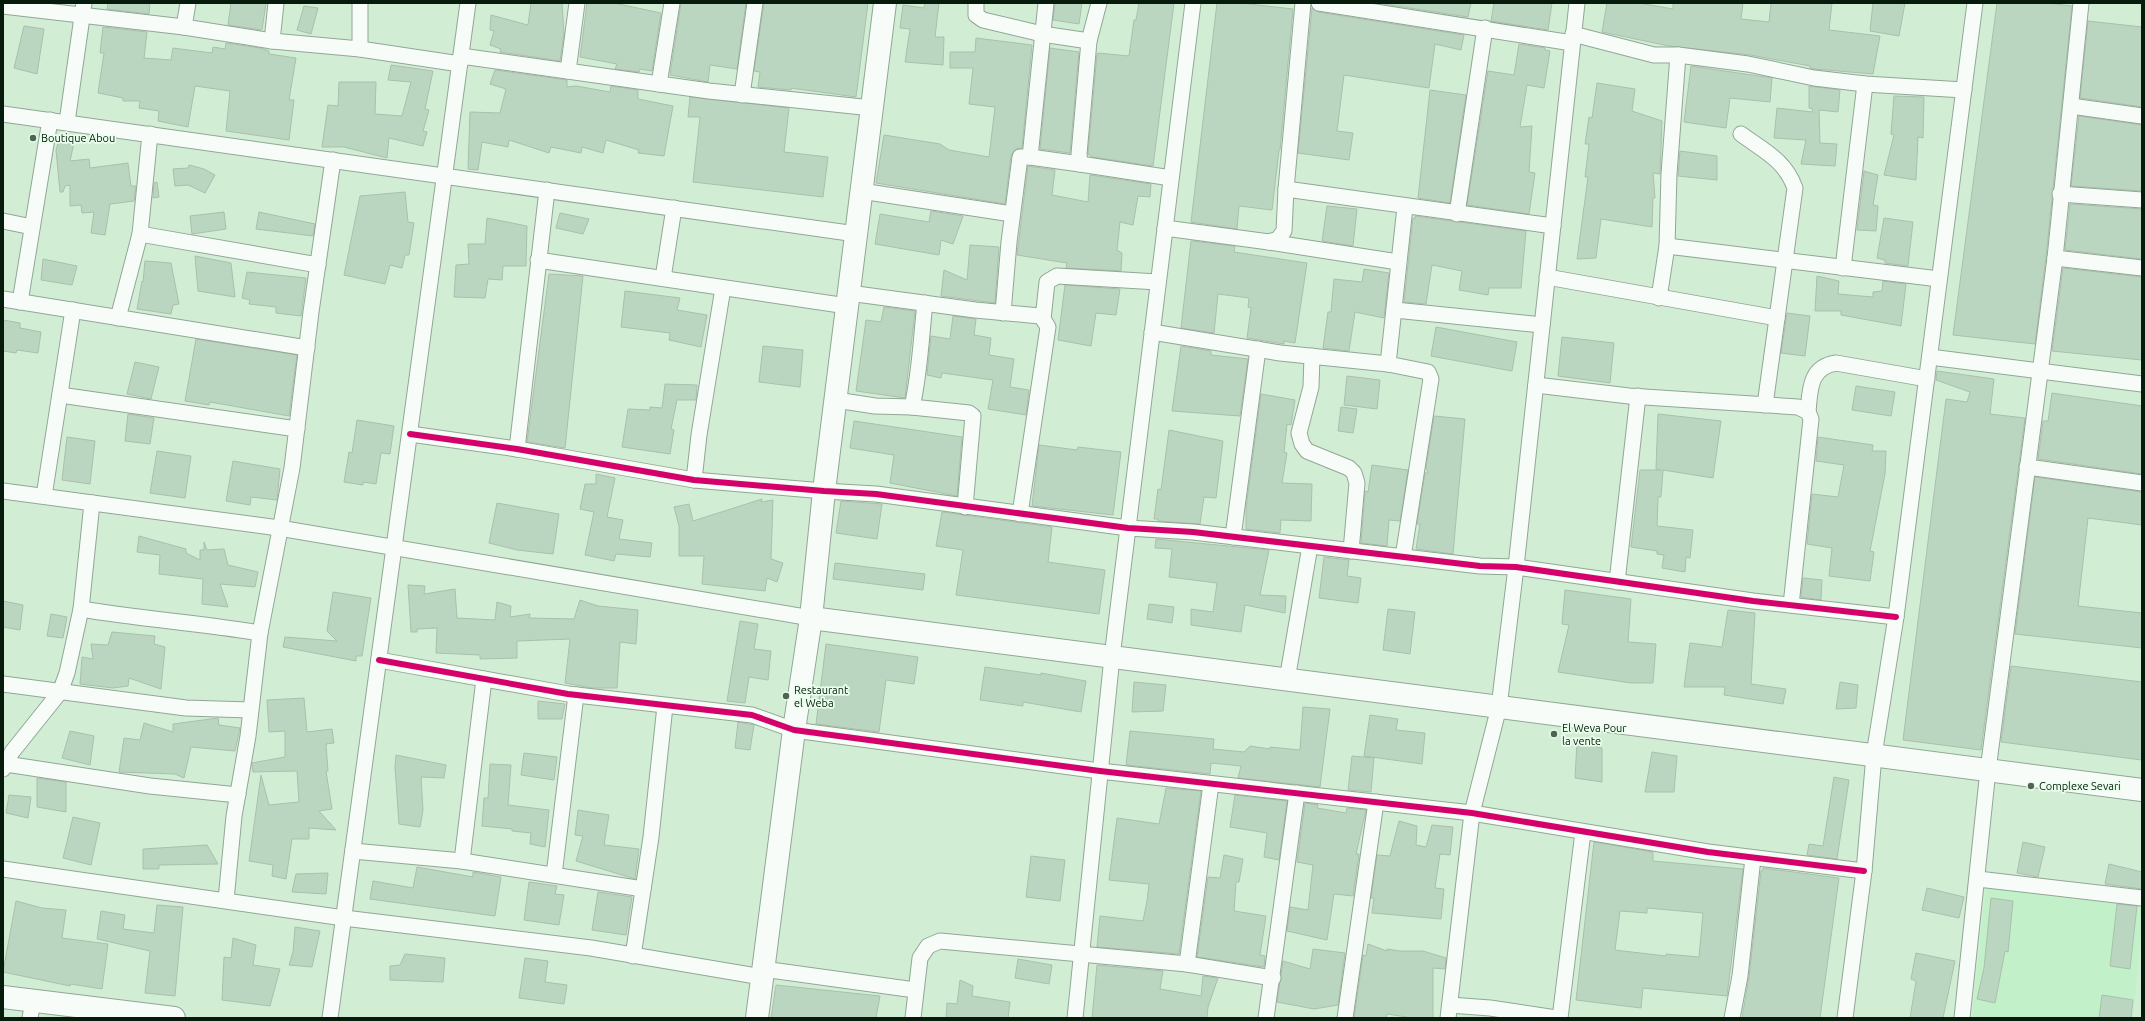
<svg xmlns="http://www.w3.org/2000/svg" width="2145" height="1021" font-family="Ubuntu,sans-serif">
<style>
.built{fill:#c2f0c9}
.building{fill:#bbd6c0;stroke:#a9c0ac;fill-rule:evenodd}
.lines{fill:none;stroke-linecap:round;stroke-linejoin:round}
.street-casing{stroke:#91a795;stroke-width:17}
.secondary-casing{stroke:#91a795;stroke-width:24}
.street{stroke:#f8fcf9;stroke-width:15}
.secondary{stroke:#f8fcf9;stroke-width:22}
.cycleway-casing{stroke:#e9feec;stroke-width:8}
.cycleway{stroke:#d6006c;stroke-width:6}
.poi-dot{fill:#4e6552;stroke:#e9feec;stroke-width:1.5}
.labels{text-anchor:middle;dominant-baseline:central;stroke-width:3.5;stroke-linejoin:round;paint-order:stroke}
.poi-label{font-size:11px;fill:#071b0c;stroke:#e9feec;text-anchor:start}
</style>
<rect width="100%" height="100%" fill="#d1eed5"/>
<path class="built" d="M1986,886l156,16v25l-9,91h-161z"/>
<g class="building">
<path d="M108,3h42l-1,11 -42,-5z"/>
<path d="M231,3h35l-4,27 -34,-5z"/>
<path d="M531,3h31l2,31 -4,27 -60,-9 1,-3 -11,-4 4,-14 -4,-1 1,-15 37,10z"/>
<path d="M587,3h27l47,10 -9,58 -12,-2 -1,3 -24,-3 2,-5 -37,-7z"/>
<path d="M681,3h65l-9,66 -27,-4 -2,17 -38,-7z"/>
<path d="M764,3h104l-12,94 -65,-9v2l-33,-3 2,-15 -6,-1z"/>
<path d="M925,3h14l-4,34h9l-1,28 -38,-3 5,-33 -10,-1 3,-23 21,3z"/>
<path d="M1055,3h27l-3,21 -26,-4z"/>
<path d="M1139,3h35l-21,163 -61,-9 -4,-3 9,-100 1,-1 31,3 5,-36h2z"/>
<path d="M1217,3h23l53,6 -13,141h-1l-7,60 -33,-4 -2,23 -46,-7z"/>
<path d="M1377,3h94l-3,14z"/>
<path d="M1494,3h58l-4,27 -57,-9z"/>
<path d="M1607,3h32l34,6v-6h70l-2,16 28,3 2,-19h61l-3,27 51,6 -7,38 -58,-5 -5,-1v-2l-60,-11 -81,-9 -67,-14z"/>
<path d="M1873,3h32l-6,33 -29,-5z"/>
<path d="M1997,3h50l25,3 -26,251 -11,87 -82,-9z"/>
<path d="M304,6l14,2 -7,26 -14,-4z"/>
<path d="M1312,8l6,4 146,23 -3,15 -26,-6 -6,44 -85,-13 -7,56 16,2 -4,27 -51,-7z"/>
<path d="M2088,21l54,6v80l-62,-9z"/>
<path d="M24,26l20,3 -7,45 -23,-6z"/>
<path d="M103,27l44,5 -3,26 27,2 2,-12 39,5 1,-6 12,2 1,-6 34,5 9,3v3l27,4 -7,42h5l-5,40 -63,-9 4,-40 -35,-5 -7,41 -30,-6 1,-10 -20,-3 1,-7h-17v-3l-25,-5 6,-40h-4z"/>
<path d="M976,38l56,7 -10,103 -6,1 -5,7 -6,48 -129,-21 8,-48 56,9 9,6 40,7 6,-50 -26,-3 4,-36h-23v-16h25z"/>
<path d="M1519,44l26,4v2l5,1 -6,37 -17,-3 -7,42 12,-1 -3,46 6,1 -6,41 -62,-9 21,-134 26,4z"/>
<path d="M1050,48l29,4 -9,101 -30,-4z"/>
<path d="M391,65l42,6 -8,38 4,1 -6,21 4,1 -4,14 -34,-8 -2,20 -43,-11h-22l6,-42 10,1 1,-24h37l-1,32 27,2 9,-34 -23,-2z"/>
<path d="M1691,66l81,12 -2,24 -40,-4 -4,30 -42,-6z"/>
<path d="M495,70l72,10v7l9,-1 34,6 1,-6 27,4v9l35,7 -9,50 -26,-3 1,-3 -33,-10 -3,13 -21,-6 -1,6 -30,-6 -2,6 -40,-13 -1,7 -26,-5 -4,28 -10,-1 2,-57 30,1 6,-24 -16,-5z"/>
<path d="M1597,83l38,6 -3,22 30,10 -2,53 -7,-1 2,25h-2l-1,29 -51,-8 -5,39 -19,1 11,-82h-3l4,-33h-4l4,-27 3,1z"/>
<path d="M1809,86l31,4 -2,22 -19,-2 1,33 17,1 -2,22 -34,-2 5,-24 -32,-2 3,-30 35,4 1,-3 -4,-1z"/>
<path d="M1430,90l36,5 -16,108 -32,-5z"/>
<path d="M1894,96l30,1 -1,41 -5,-1 -2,43 -32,-5 10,-40 -3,-1z"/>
<path d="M690,97l99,11 -5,44 44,5 -5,40 -130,-15 7,-65h-12z"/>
<path d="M2079,116l63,9v66l-71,-5z"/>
<path d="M59,140l15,3 -4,18 19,-2 1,9 38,-5 3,23h5l-2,15 -24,3 -5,31 -14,-2 3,-21 -12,1 -1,-8 -11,1v-21l-5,1 -2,6h-3l-4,-42z"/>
<path d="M1680,151l37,5v24l-39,-4z"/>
<path d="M189,165l15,4 11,6 -10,18 -17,-8 -13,1 -2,-17 15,-1z"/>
<path d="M1028,166l27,4 -3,25 36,7 2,-27 61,9 -1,13 -12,-1 -5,29 -13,-3 -3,28 5,3 -1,18 -55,-3 1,-5 -50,-8z"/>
<path d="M1864,171l14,4 -5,30 5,1 -2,25 -19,-1z"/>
<path d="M157,182l2,15 -6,1 1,-15z"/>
<path d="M405,192l3,30 6,1 -5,32h-4l-3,13 -12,-3 -5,19 -41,-9 16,-79z"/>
<path d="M2070,204l72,5v50l-77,-9z"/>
<path d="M1327,206l30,3 -4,37 -31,-5z"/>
<path d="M931,211l32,5 -10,28 -12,-4 -2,15 -64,-11 5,-30 49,8z"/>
<path d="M224,212l2,17 -34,5 -2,-18z"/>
<path d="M259,212l56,12 -2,12 -57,-7z"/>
<path d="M560,213l29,6 -6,15 -27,-6z"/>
<path d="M1415,216l111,15 -5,57h-32l-1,7 -29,-5 3,-19 -30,-6 -6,39 -22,-2 9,-84 2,1z"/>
<path d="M487,218l40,8 -1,40h-23l-1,14 -14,-1 -3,19 -31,-1 2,-32 13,-1 -1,-20h17z"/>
<path d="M1884,218l29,4 -5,44 -23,-3v-3l-8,-2z"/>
<path d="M1191,241l44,5 -1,6 73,11 -12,80 -11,-2v3l-37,-6 4,-30 -3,-1 1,-9 -31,-4 -4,39 -33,-5z"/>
<path d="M970,245l29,2 -4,56 -54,-7 3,-26 23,10z"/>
<path d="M195,256l36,7 4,34 -37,-6z"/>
<path d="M43,259l34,7 -5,19 -31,-5z"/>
<path d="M145,261l26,2 8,41 -6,1 -2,9 -34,-5 5,-28 1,1z"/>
<path d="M2063,268l79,9v83l-90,-9z"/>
<path d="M1364,269l25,4 -5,45 -29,-6 -6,39 -26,-3 5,-36h3l3,-33 28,3z"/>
<path d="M247,272l59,6 -5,38 -25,-3v-6l-27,-3 1,-4 -8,-2z"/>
<path d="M549,274l34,2 -18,172 -38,-6z"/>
<path d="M1817,276l22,5 -1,13 35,3v-5l9,-1 1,-10 23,3 -5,42 -60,-11v-4h-26z"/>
<path d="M1065,285l55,4 -4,26 -20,-2 -5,33 -33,-6z"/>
<path d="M625,291l55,7 -3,12 30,5 -6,32 -32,-7 1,-7 -49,-6z"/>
<path d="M884,307l31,4 -10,87 -49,-7 10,-71 15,2z"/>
<path d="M1787,313l23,3 -5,40 -24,-3z"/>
<path d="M953,316l23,3 -2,16 17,3 -2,17 25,4 -4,28 19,3 -3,25 -38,-6 5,-29 -51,-7 -1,5 -14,-3 4,-39 19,3z"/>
<path d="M3,320l17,3v5l21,4 -3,21 -21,-3 -1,3 -13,-2z"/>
<path d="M1436,327l81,15 -5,29 -81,-15z"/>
<path d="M1562,337l52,6 -4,40 -52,-7z"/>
<path d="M196,339l101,16 -8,61 -79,-14 -1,3 -24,-4z"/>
<path d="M763,346l40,4 -3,37 -41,-5z"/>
<path d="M1181,346l30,5v4l37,4 -8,57 -68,-5z"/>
<path d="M135,362l24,5 -8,32 -24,-5z"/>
<path d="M1937,371l57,8 -4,35 35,4 -44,332 -78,-10 43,-341 21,3 3,-10 -34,-12z"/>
<path d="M1347,376l33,4 -3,29 -33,-4z"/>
<path d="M665,384l32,1 -1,15h-19l-6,29 3,1 -4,24 -48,-7 6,-38 22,1v-3l12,1z"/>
<path d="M1856,386l39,6 -4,24 -39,-6z"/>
<path d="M2052,393l90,13v68l-104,-15 5,-38h5z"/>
<path d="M1261,394l34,6 -4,25 -4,-1 -3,28 3,1 -5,30 30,1 -1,37 -30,-1 -1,13 -34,-4v-21z"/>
<path d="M1341,407l16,2 -4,24 -15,-2z"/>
<path d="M128,414l26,4 -4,26 -25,-3z"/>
<path d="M1658,414l63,7 -8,57 -50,-8 -2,27h-3l-1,29 36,4 -3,28 -4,-1 -1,15 -23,-4 2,-13 -7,-1v-3l-26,-4 9,-77h21l-5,-1z"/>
<path d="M1434,416l31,3 -12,135 -37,-5 4,-25h-3l8,-51h3l-2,-5z"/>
<path d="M357,420l37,6 -4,28 -9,-1 -5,31 -13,-2v3l-19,-3 5,-30 3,1z"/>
<path d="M854,421l108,16 -5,59 -67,-13 4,-28 -44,-7z"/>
<path d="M1169,430l54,11 -7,57 -12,-1 -4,27 -42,-3v-2h-4l4,-30 3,1z"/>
<path d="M67,437l28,4 -5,43 -28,-4z"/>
<path d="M1818,437l55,8 -1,6h14l-1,23 -15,77 4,1 -4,29 -41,-5 3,-28 -25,-4 5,-50 26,3 6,-32 -28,-4z"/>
<path d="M1039,445l38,5 1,-3 43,5 -8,63 -81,-9z"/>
<path d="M157,451l34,5 -6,42 -35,-5z"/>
<path d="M233,461l47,8 -3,31 -26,-3 -1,8 -24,-4z"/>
<path d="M1372,465l36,5 -8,51 -11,-1 -2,26 -26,-3 4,-52 3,1z"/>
<path d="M596,474l19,4 -8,39 16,3 -4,19 33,4 -2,14 -34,-3 -2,7 -29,-6 9,-43 -14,-3 5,-25h11z"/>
<path d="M2035,477l107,15v33l-54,-7 -10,88 64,7v35l-127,-14z"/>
<path d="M762,499l-1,3 12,-2 -2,59 12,4 -6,19 -10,-4 -2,13 -63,-7 2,-28h-25v-30l-5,-19 15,-3 4,17z"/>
<path d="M841,501l41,3 -5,35 -41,-6z"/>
<path d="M497,503l62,11 -6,40 -36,-4 -28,-7z"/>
<path d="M942,512l110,15 -4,35 57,8 -6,44 -143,-19 7,-45 -27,-4z"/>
<path d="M139,536l47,13v4l14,7v-10h4v-8l3,8 17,-1 4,16 30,7 -3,15 -35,-3 8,23 -26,-3 1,-25 -44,-5 1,-19 -23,-3z"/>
<path d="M1156,539l113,11 -9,45 26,1 -1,17 -40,-8 -4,27 -50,-7v-16l22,3 4,-29 -48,-6 3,-28 -17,-1z"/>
<path d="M1324,557l25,3 -2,16 14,2 -3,25 -39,-5z"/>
<path d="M835,563l90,11 -2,16 -90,-11z"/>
<path d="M1803,578l19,2 -1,20 -20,-3z"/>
<path d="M408,585l17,1 -1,8 31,-5 2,29 38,2 2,-18 14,4 -1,11 20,-3 -1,4 45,1 6,-19 18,6 40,4 -2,34 -16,-2 -3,46h-25l-27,-5 5,-44 -53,2v17l-37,1v-4l-44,-2 1,-25 -20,1v3h-6z"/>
<path d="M1565,590l66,9 -3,43 28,2 -3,39h-22l-73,-11 11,-47 -7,-1z"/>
<path d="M333,592l38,6 -9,58h-6v5l-73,-14 2,-10 52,4 -10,-10z"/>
<path d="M3,601l20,4 -3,25 -17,-3z"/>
<path d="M1149,604l25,3 -2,16 -25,-4z"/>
<path d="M1388,609l27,3 -5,42 -27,-4z"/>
<path d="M1728,610l27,3 -4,71 35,5 -3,15 -59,-9 1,-8h-41l6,-44 32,4z"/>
<path d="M51,614l16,3 -4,21 -16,-2z"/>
<path d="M740,621l18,3 -4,25 17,2 -3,29 -19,-3 -4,26 -18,-2z"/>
<path d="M112,632l43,4 -1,8 11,3 -4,42 -32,-11 -1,8 -15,2 -33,-4 2,-27 11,2 -2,-15 17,1z"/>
<path d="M826,644l92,13 -4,27 -28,-4 -7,52 -63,-8z"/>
<path d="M2011,666l131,16v78l-141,-18z"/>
<path d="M985,667l56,8v-2l45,8 -5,31 -58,-10v4l-43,-6z"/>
<path d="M1134,682l32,3 -3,26 -31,1z"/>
<path d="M1840,682l18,3 -2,23 -20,1z"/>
<path d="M304,698l3,34 25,-3 2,14 -8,1 2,27h-2l6,38 -13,2 17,19 -27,-2v11h-17l-6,40 -14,-3 1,-11 -24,-4 12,-86 8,30 30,-3 -2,-31 -44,1 -1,-7v-2l33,-6v-26l-16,1 -2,-32z"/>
<path d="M538,701l27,3 -3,15h-24z"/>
<path d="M1303,707l27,2 -10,78 -82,-9 3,-12 -30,-3 -1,11 -84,-9 4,-34 84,8 -1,10 31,3 6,-6 20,3v-2l30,3z"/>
<path d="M1370,715l28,4 -2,11 29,3 -3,31 -58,-8z"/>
<path d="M218,718l1,7 21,3 -5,23 -44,-4 -7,31 -9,-4 -56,-2 5,-34 16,2 4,-17 29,9v-8z"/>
<path d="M738,722l16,3 -4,25 -15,-2z"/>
<path d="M70,731l24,5 -4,29 -28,-7z"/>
<path d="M1577,742l25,6v34l-27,-4z"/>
<path d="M1652,752l25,4 -3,36h-29z"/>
<path d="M524,753l33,4 -3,23 -33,-5z"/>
<path d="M396,755l50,10 -2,13 -23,-1 2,33 -3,17 -21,-3 -4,-57z"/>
<path d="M1352,756l22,2 -3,34 -23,-2z"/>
<path d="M490,764l21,1 -3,40 41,5 -4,37 -15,-3 1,-11 -19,-2v-2l-30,-3 2,-28h4z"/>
<path d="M1834,777l15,3 -12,79 -30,-4 2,-11 14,2z"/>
<path d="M37,778l29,4v30l-29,-5z"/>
<path d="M1166,788l35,3 -22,163 -82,-7 3,-31 43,5 4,-20 2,-17 -40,-4 8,-62 42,6z"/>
<path d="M9,795l22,2 -3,21 -22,-5z"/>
<path d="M1235,795l52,6 -8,59 -15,-3 3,-24 -37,-6z"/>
<path d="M1305,803l13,2 -1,3 29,5 1,-5 19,2 -10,44h3l-6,42 -19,-2 -7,46 -40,-9 3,-24 18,3 5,-45 -16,-3z"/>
<path d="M578,810l31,5 -5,30 35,4 -4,30 -59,-18 7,-25 -8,-1z"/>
<path d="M73,817l27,6 -9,42 -28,-7z"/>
<path d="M1399,821l18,5 -1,19 10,2 6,-22 21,2 -3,28 -10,-1 -5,34 9,1 -3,30 -69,-6 2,-15h-3l6,-43 13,1z"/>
<path d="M1594,842l59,10v9l90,8 -16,127 -84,-8 -2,20 -65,-8zM1647,908l56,5 -4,44 -33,-3v2l-51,-6 5,-39 27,2z"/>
<path d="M2023,842l22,5 -7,30 -21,-4z"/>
<path d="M207,845l11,19 -59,1v4h-16v-20z"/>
<path d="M1224,855l19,4 -4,23h-3l-2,29 32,5 -6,39 5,1 -1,11 -67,-10 11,-80 12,1z"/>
<path d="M1031,856l34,4 -5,41 -34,-4z"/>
<path d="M2109,864l33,8v17l-37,-5z"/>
<path d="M417,867l56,10v-5l28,5 -6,39 -125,-17 3,-18 40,7z"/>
<path d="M1763,868l76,10 -19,140h-78l7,-41 12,-106h1z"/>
<path d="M328,873l-2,21 -34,-2 4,-18z"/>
<path d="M529,882l28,4 -2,8 9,1 -5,30 -35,-5z"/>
<path d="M1927,888l37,9 -5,21 -37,-8z"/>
<path d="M598,892l34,5 -6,38 -34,-5z"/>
<path d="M1991,898l22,3 -5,51 -3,-1 -10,52 -18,-4 7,-31z"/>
<path d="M16,901l26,7 24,2 -4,28 46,6 -6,45 -31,-5 -1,2 -67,-14z"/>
<path d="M2117,904l20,2 -7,63 -20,-3z"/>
<path d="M157,905l26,2 -8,89 -30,-3 5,-42 -53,-12 4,-28 24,4 -2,14 31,4z"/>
<path d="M295,927l25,4 -8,36 -23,-2 4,-13z"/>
<path d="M233,938l23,7 -3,20 27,4 -10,37 -48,-6 2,-43 7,1z"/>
<path d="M1368,944l19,7v-2l13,2h23l23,7 -1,11 -12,-1v50h-20l-26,-4 -1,4h-32l9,-63 3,1z"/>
<path d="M1313,949l32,4 -7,52 -24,4 -37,-7 6,-41 27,8z"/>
<path d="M1916,953l39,8 -12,57h-33l6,-37 -5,-2z"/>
<path d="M405,954l40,4 -2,24 -53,-2v-14l10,-1z"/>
<path d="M525,958l23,3 -3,21 22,3 -3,19 -45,-6z"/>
<path d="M1018,959l34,6 -3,19 -34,-6z"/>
<path d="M1097,965l66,6 -3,18 41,7 2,-20 15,2 -10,29 -1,11h-115z"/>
<path d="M960,980l13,6 -1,10 38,6 -2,16h-62l1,-15 10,1z"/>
<path d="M776,985l104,11 -4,22h-105z"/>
<path d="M2102,995l31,5 -2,18h-32z"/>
</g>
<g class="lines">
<g class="street-casing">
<g id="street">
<path d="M976,3v12l7,5 59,14 47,7"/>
<path d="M1099,3l-10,38 -10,113 1,10 91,14"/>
<path d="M1319,3l253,40"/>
<path d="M3,6l181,21 88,14 88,8 100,15"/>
<path d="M184,27l4,-24"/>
<path d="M1573,34l81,21h24l70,9 66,14 51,6 99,6"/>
<path d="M272,41l4,-38"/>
<path d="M360,49v-46"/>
<path d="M461,56l248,35 163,17"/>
<path d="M568,71l9,-68"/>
<path d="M659,84l13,-81"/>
<path d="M742,95l13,-92"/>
<path d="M2071,106l71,10"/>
<path d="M3,114l853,120"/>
<path d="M67,122l17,-119"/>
<path d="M1741,134c23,17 44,26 54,54l-30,217"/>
<path d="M1030,157l50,7"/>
<path d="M1286,189l267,37"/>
<path d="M861,191l151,23"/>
<path d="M2060,194l82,6"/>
<path d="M1457,214l28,-186"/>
<path d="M3,221l29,6"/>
<path d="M1165,228l104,14 9,-3 6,-8 2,-42 17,-186"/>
<path d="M140,234l178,31"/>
<path d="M1269,242l129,20"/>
<path d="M1667,246l272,33"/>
<path d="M2055,258l87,10"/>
<path d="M538,260l309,46"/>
<path d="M1843,268l22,-184"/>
<path d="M1547,277l230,41"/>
<path d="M663,278l11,-70"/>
<path d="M849,293l126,17 65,6 3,3 4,-37 10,-6 101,6"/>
<path d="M1659,298l8,-52 2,-72 9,-119"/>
<path d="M3,299l304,49"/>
<path d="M20,302l30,-182"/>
<path d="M925,303c-4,35 -5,70 -13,104l57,6 4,3 -8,91"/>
<path d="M1395,310l147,15"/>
<path d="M1003,313l6,-71 11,-85h10l16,-154"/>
<path d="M118,318l22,-84 10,-100"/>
<path d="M1152,332l128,21 108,11"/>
<path d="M1312,356l-1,31 -12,46 3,11 5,7 42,17 5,5 3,10 -6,68"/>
<path d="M1930,357l212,27"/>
<path d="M1536,385l93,11 169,11 10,5 3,7 -20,186"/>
<path d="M60,395l237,34"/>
<path d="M836,400l39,6 37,1"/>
<path d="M1808,412c2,-21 1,-45 28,-49l91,16"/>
<path d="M410,434l107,15 177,31 130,11 52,3 252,34 65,4 287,34 36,1 237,34 143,16"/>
<path d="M517,449l30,-259"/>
<path d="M2027,467l115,16"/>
<path d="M694,480l5,-45 24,-147"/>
<path d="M3,491l276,37 532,90"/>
<path d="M44,496l29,-186"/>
<path d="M1020,514l28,-187 -5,-8"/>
<path d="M1233,537l25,-188"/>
<path d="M1403,557l28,-178 -3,-7 -40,-8 17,-157"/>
<path d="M1617,582l21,-186"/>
<path d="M81,609c60,10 119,14 179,24"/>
<path d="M379,660l189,34 184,21 42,15 306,41 372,42 236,39 156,19"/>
<path d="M1287,680l23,-134"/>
<path d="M3,684l183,24 64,2"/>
<path d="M6,764l144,22 88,9"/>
<path d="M3,769l9,-17 48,-60 7,-19 14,-64 11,-106"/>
<path d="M353,851l109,10 181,28"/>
<path d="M462,861l22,-182"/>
<path d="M3,869l341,49 247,30 171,29"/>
<path d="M554,875l22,-180"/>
<path d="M1978,879l164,19"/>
<path d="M226,900l8,-84 14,-80 12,-103 32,-165 19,-156 22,-152"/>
<path d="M633,956l18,-119 14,-131"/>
<path d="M1187,964l24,-180"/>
<path d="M763,969l152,21"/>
<path d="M1450,1005l40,3 66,10"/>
<path d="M30,1018l3,-17"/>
<path d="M330,1018l138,-1015"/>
<path d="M913,1018l7,-60 8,-12 12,-5 247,23 86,14"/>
<path d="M1075,1018l37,-361 81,-654"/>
<path d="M1266,1018l31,-225"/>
<path d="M1345,1018l31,-216"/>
<path d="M1448,1018l24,-205 27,-106 17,-140 61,-564"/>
<path d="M1560,1018l23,-186"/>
<path d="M1732,1018l8,-42 13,-118"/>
<path d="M1845,1018l19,-147 10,-116 22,-138 79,-614"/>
<path d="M1962,1018l26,-248 67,-512 26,-255"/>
</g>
</g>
<g class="secondary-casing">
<g id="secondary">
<path d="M811,618l1331,172"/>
<path d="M3,997l171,21"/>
<path d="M757,1018l37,-288 17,-112 13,-127 61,-488"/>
</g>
</g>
<use href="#street" class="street"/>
<use href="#secondary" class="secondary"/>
<g class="cycleway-casing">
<g id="cycleway">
<path d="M410,434l107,15 177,31 130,11 52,3 252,34 65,4 287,34 36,1 237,34 143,16"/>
<path d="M379,660l189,34 184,21 42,15 306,41 372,42 236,39 156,19"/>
</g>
</g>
<use href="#cycleway" class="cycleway"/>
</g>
<g class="poi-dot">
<circle cx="33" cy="138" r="4"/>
<circle cx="786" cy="696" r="4"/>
<circle cx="1554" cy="734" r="4"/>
<circle cx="2031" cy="786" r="4"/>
</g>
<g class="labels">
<g class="poi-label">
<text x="41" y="138">Boutique Abou</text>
<text x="794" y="690">Restaurant<tspan x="794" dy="13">el Weba</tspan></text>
<text x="1562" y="728">El Weva Pour<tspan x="1562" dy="13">la vente</tspan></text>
<text x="2039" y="786">Complexe Sevari</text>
</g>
</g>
<rect width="2145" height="1021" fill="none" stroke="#071b0c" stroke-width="8"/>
</svg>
